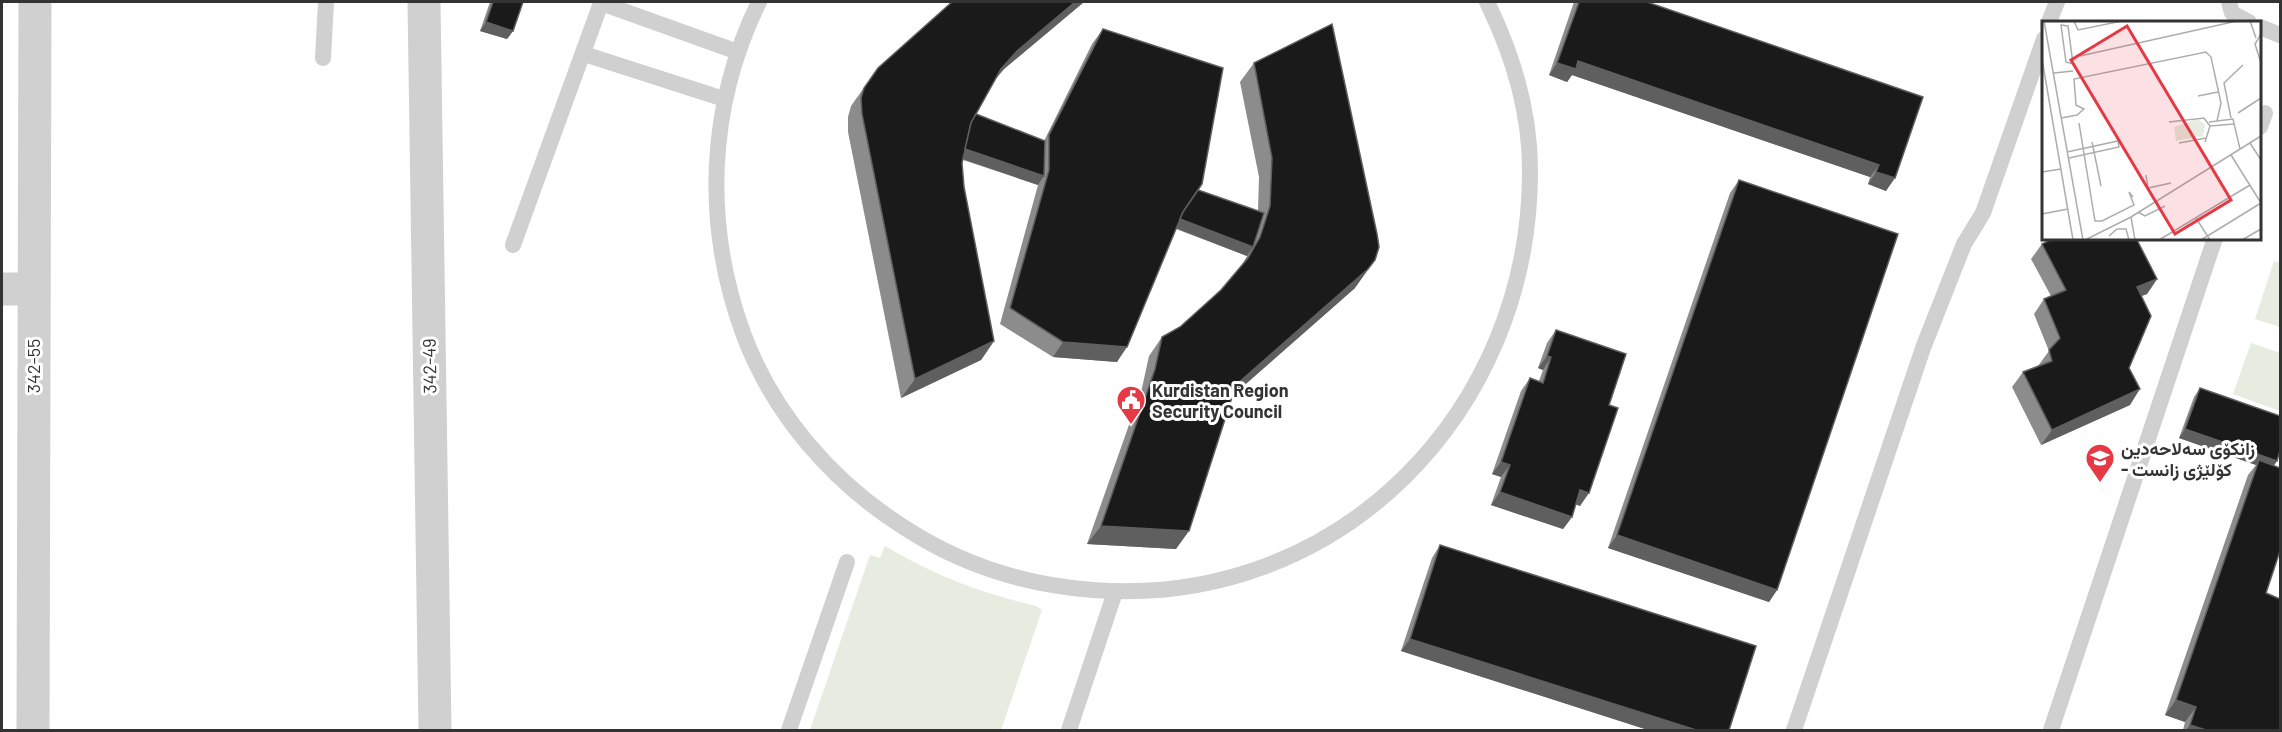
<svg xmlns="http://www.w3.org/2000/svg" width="2282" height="732" font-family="Barlow,Vazirmatn,sans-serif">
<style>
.green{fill:#e6ecdf}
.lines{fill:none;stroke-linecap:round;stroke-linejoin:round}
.lane{stroke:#d0d0d0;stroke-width:16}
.street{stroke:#d0d0d0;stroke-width:33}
.wall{fill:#8c8c8c}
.shaded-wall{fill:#5f5f5f}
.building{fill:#1a1a1a;stroke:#5f5f5f;stroke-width:1.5}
.labels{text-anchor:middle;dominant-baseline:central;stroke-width:6;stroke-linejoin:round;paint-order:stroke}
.street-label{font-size:18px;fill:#333;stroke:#fff}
.poi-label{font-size:18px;font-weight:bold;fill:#333;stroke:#fff;text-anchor:start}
.inset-road{fill:none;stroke:#adadad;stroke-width:1.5}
.view{fill:#e63946;fill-opacity:0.15;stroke:#e63946;stroke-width:3}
.inset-edge{fill:none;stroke:#333;stroke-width:3}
</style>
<rect width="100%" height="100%" fill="#fff"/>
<g class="green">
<path d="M2274,261l6,2v64l-25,-8z"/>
<path d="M2251,343l29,10v58l-47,-17z"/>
<path d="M885,546c48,29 96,47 151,60l6,4 -41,120h-191l60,-175 10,3z"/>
</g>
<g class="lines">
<g class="lane">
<path d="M759,2c-51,104 -56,221 -16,331 30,81 89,149 162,195 57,37 120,57 188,62 246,19 438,-179 437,-420 0,-58 -18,-117 -43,-168"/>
<path d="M2229,2l3,11 17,9"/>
<path d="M2049,22l8,-20"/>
<path d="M2260,27l20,8"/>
<path d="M584,54l140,45"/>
<path d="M323,58l3,-56"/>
<path d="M2260,127l5,-14"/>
<path d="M513,245l88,-242 137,49"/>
<path d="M789,730l58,-168"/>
<path d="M1069,730l46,-138"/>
<path d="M1794,730l129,-382 41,-104 19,-31 61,-174"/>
<path d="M2051,730l164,-492"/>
</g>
<g class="street">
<path d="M424,2l11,728"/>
<path d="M2,289h31"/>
<path d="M33,730l2,-728"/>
</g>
</g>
<g class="wall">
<path d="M490,2h33l-10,29 -6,8 -27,-8z"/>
<path d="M952,2h132l-80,67 -9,11 -19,34 68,27 48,-97 11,-15 95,161 60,21 1,-34 -19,-95 14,-19 101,225 -122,107 -57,154 -89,-5 55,-156 7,-32 13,-19 18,-10 41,-37 20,-23 6,-11 -71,-27 -59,133 -64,-5 -53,-33 38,-139 -75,-25 -1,3 2,24 30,154 -13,19 -80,38 -53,-266v-15l3,-11 27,-38z"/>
<path d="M1574,2h73l276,95 -37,94 -18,-7 2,-7 -298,-102 -5,7 -18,-7z"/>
<path d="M1739,180l38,410 -8,12 -161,-54 122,-355z"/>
<path d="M2042,244l115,35 -10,15 -6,2 -12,72 1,37 -89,40 -29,-58 11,-15 15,-6 11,-15 -15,-37 10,-15 7,-3 -20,-37z"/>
<path d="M1556,330l53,75 -29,101 -4,-2 -4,13 -9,12 -72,-24 10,-28 -9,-3 29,-83 9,-13 9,3 4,-11 -5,-2 9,-25z"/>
<path d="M2200,388l74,77 -8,128 14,137h-97l2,-8 -20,-7 83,-240 8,-10 -77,-27 15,-41z"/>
<path d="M1440,545l289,185h-81l-247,-79 31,-93z"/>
</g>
<g class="shaded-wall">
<path d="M1075,2h9l-80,67 -16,18 13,-18 16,-18z"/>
<path d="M486,22l27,9 -6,8 -27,-8z"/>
<path d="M1578,61l301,104 -9,12 -298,-102 -5,7 -18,-7 8,-12z"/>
<path d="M960,148l84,28 -6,9 -84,-29z"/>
<path d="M1876,172l19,6 -9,13 -18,-7z"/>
<path d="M1179,219l74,28 -6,9 -74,-29z"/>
<path d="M1375,260l-20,28 -132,116 13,-19z"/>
<path d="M2157,279l-10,15 -21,8 11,-15z"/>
<path d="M994,341l-13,19 -80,38 14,-19z"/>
<path d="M1063,342l64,5 -10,15 -64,-5z"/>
<path d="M1547,356l4,1 -8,13 -5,-2z"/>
<path d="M2140,389l-10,16 -89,40 11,-15z"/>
<path d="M2185,429l92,32 -6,9 -12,-10 -3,5 -77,-27z"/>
<path d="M1501,462l9,3 -9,12 -9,-3z"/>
<path d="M1580,490l9,3 -9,13 -8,-3z"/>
<path d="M1500,492l72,25 -9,12 -72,-24z"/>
<path d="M1101,526l88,5 -13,18 -89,-5z"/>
<path d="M1617,535l160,55 -8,12 -161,-54z"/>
<path d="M1410,639l286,91h-48l-247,-79z"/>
<path d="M2176,700l20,7 -11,15 -20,-7z"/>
<path d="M2190,725l16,5h-20z"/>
</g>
<g class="building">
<path d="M493,2h30l-10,29 -27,-9z"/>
<path d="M952,2h123l-58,49 -16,18 -30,54 -9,40 2,24 30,154 -79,38 -53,-265 -1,-16 3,-10 14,-20z"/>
<path d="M1579,2h68l276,95 -28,81 -19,-6 3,-7 -301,-104 -2,8 -19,-6z"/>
<path d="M1332,24l45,210 2,13 -4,13 -7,9 -132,116 -47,146 -88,-5 54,-157 7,-32 18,-10 41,-37 27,-32 12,-21 10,-31 2,-48 -18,-95z"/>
<path d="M1103,29l120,39 -21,116 -19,28 -56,135 -64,-5 -53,-34 39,-138v-35z"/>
<path d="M976,114l69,27 -1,35 -79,-27 6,-26z"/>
<path d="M1739,180l159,54 -121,356 -160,-55z"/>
<path d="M1198,190l66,23 -11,34 -73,-28 3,-7z"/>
<path d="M2054,238h82l21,41 -20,8 14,29 -22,52 11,21 -88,41 -29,-58 29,-11 -3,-11 11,-12 -16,-39 22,-9 -24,-46z"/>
<path d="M1556,330l70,24 -17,51 9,3 -29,85 -9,-3 -8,27 -72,-25 10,-27 -9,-3 29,-84 13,5 8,-26 -4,-1z"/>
<path d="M2200,388l80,28v35l-3,10 -92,-32z"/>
<path d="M2259,460l21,8v83l-14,42 14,6v131h-74l-16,-5 6,-18 -20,-7z"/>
<path d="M1440,545l316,101 -27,84h-33l-286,-91z"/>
</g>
<defs>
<g id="civic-pin" transform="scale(1.5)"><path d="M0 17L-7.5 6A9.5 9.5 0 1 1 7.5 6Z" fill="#e63946" stroke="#fff"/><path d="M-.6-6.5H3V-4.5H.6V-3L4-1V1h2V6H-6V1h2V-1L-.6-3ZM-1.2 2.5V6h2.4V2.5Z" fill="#fff"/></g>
<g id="university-pin" transform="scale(1.5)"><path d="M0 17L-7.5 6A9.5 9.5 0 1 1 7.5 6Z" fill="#e63946" stroke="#fff"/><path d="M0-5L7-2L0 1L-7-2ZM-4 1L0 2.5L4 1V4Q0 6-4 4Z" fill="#fff"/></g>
</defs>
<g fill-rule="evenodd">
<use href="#civic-pin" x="1131" y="400"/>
<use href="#university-pin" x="2100" y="458"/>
</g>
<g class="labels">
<g class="street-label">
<text transform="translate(33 366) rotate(-90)">342-55</text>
<text transform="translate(429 366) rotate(-91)">342-49</text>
</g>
<g class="poi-label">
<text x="1152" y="390">Kurdistan Region<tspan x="1152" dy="21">Security Council</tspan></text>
<text x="2121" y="448">زانکۆی سەلاحەدین<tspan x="2121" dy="21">- کۆلێژی زانست</tspan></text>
</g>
</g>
<g transform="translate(2042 21)">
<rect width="219" height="219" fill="#fff"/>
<path d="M156,98l7,6 -2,11 -27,5 -2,-14z" fill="#e6ecdf"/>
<path class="inset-road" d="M2,0l39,219M32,0l4,9 44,-9M208,0l6,17M19,4l7,1 5,38 -7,-2zM219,13l-6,10 6,19M38,35l157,-35M0,38l31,181M12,52l19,-2M156,75l20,-4M196,92l23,-15M19,97l16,-3 7,-6 -8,-4 -2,-26 132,-27 5,5 10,46 -4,18M189,97l-7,-35 19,-18M127,101l35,-4 6,8 -5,16M167,101l24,-3 7,30M37,102l16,98h7l32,-16 -5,-13 4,5M168,105l24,-2M50,121l9,44M137,122l27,-5M208,122l11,17M25,131l51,-11 1,6 -50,11M189,134l30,48M0,151l19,-3M104,154l2,13 23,-5M96,191l7,4 20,-10M0,193l26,-5M89,196l4,23M154,197l14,22M67,215l8,-7h9l3,11M43,219l46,-23 130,-81M117,219l91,-55M159,219l60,-37M200,219l19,-11"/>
<path class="view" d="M85,5l104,174 -56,34 -104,-174z"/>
<rect width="219" height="219" class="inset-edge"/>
</g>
<rect width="2282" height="732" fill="none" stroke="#333333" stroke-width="6"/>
</svg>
